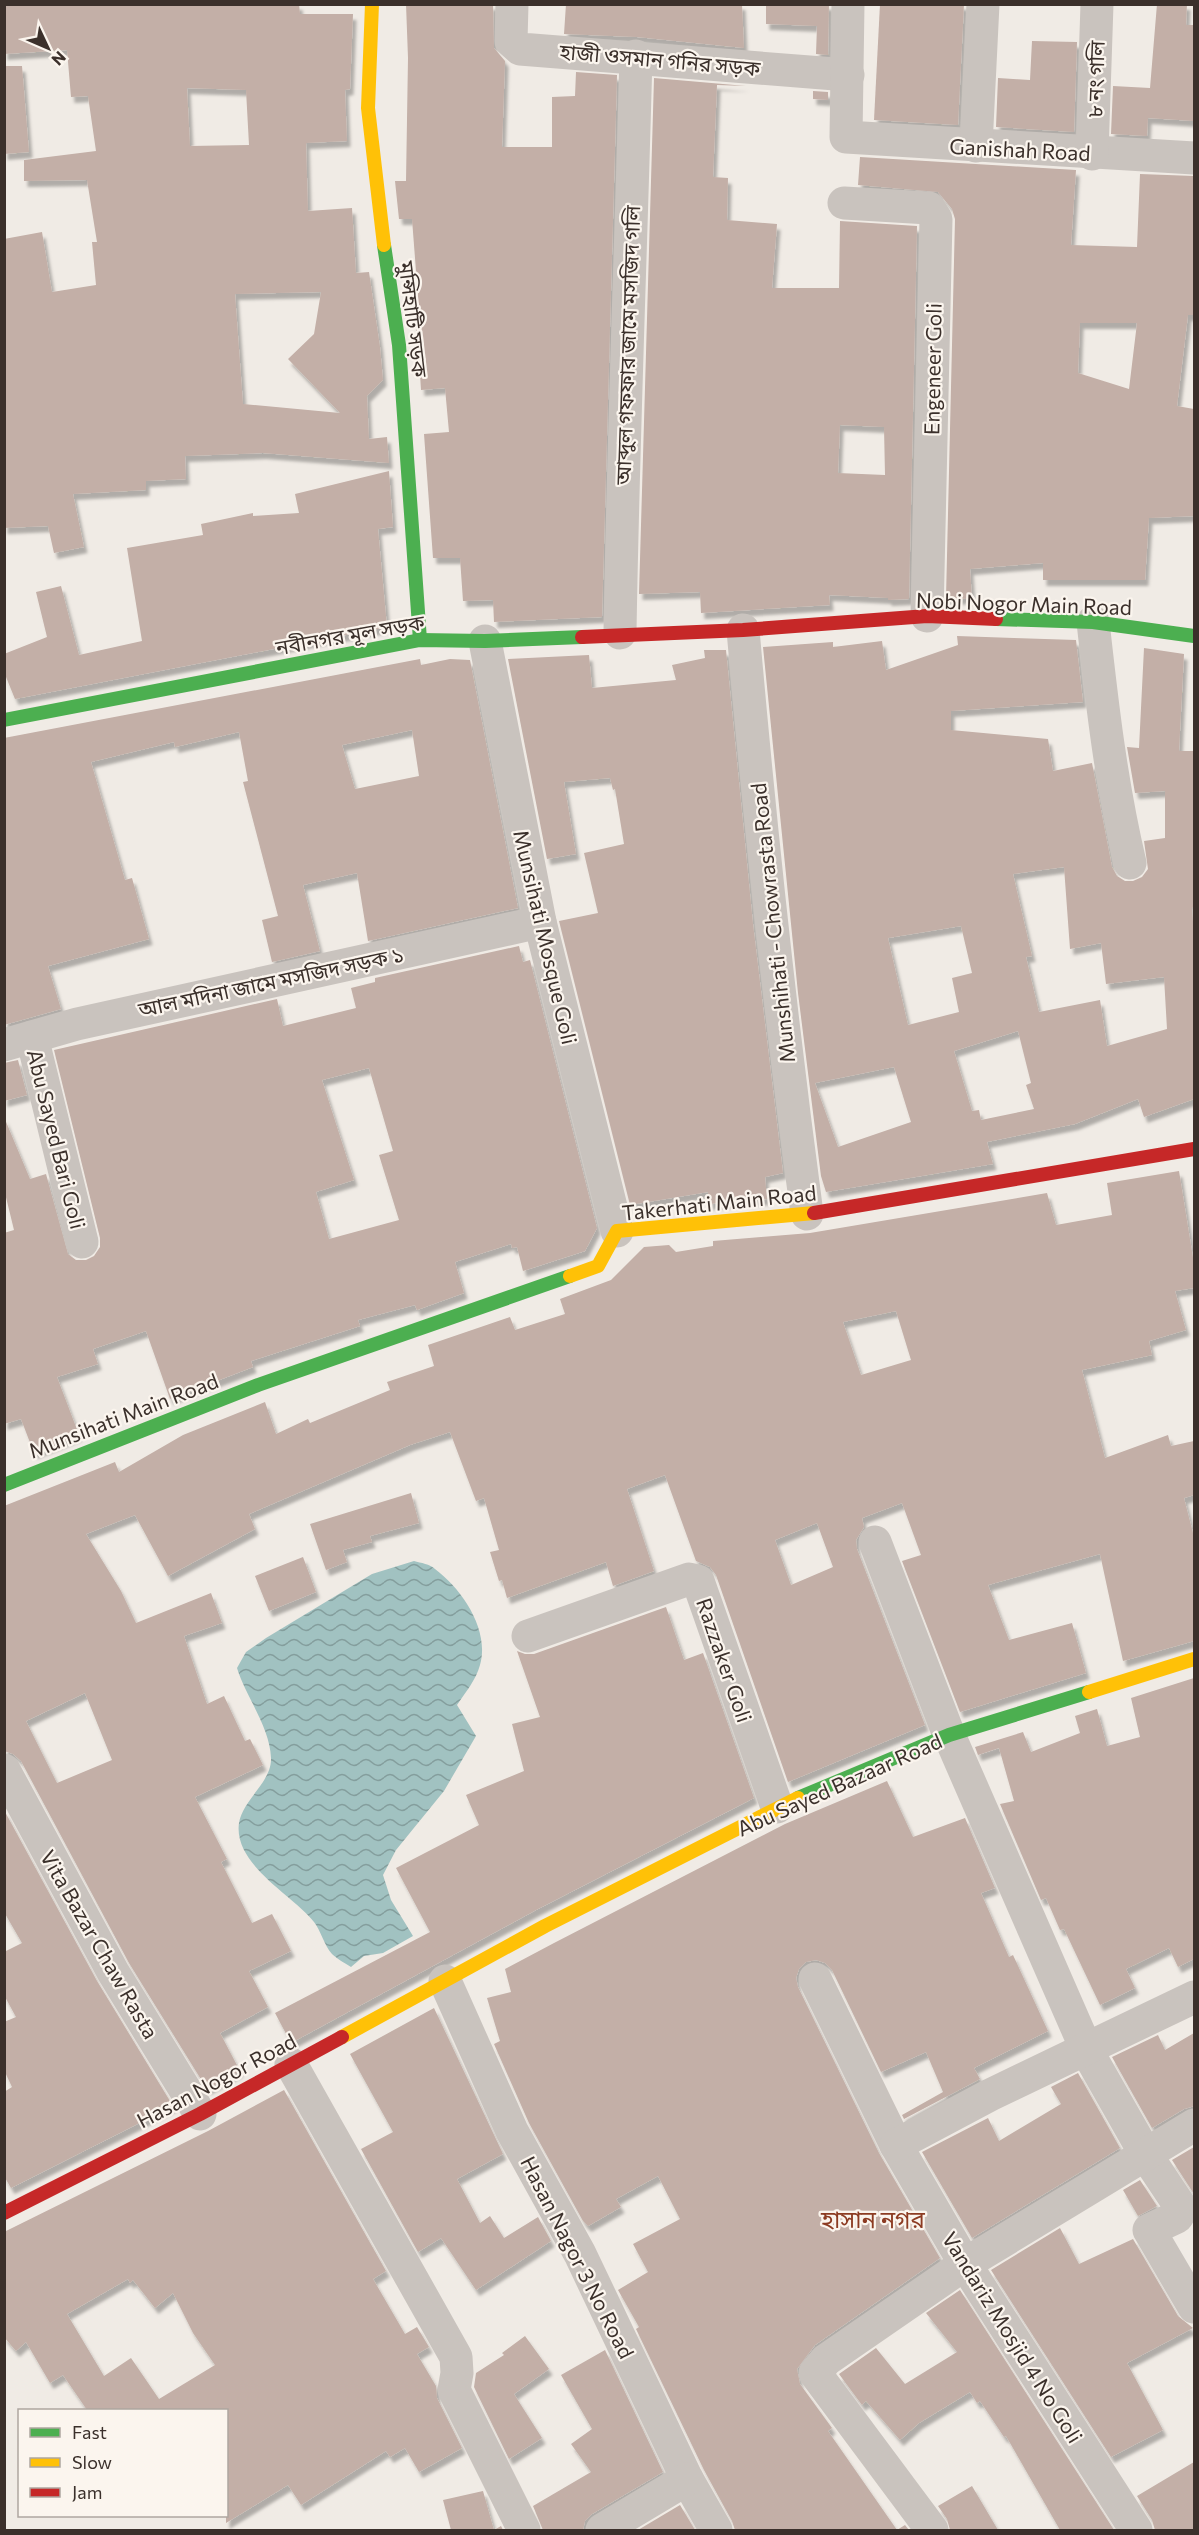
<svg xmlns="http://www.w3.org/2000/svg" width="1199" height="2535" font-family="Commissioner,'Noto Sans Bengali',sans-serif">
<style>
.water{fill:url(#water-waves)}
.building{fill:#c3afa7;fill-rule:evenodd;filter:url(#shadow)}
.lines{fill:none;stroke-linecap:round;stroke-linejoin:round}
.street{stroke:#c9c3be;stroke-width:33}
.fast{stroke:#4caf50;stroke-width:14}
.slow{stroke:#ffc107;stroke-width:14}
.jam{stroke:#c62828;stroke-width:14}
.labels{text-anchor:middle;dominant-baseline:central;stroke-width:4.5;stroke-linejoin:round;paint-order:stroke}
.street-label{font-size:21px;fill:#3b302b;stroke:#fbf5ee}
.quarter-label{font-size:24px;fill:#8c3b22;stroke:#fbf5ee}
</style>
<defs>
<pattern id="water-waves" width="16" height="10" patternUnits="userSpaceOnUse" patternTransform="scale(1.5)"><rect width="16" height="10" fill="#a1c2c1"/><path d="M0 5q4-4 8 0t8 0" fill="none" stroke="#849e9d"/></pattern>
<filter id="shadow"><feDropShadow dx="3.5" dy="6" stdDeviation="1.5" flood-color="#0004"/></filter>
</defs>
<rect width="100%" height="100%" fill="#f0ebe5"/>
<path class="water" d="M414,1561c7,2 16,3 21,8 27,20 55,61 45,96 -4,15 -15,28 -23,40l19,31 -32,55 -48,59 -13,25 8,25 22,36 -30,17 -19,3 -13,11c-6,-4 -14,-8 -19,-13 -8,-9 -11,-23 -18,-32 -21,-27 -81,-57 -75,-99 4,-24 33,-41 32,-65 -1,-31 -25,-61 -34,-90l9,-16 20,-14 106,-64z"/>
<g class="building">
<path d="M4,4h295l1,10h53l-3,75 -5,1 2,51 -41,2 2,68 44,-3 4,65 13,-1 11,75 3,33 -16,16 2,43 18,-2 2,26 -126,-10 -78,3 1,23 -40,2v9l-73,4 11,53 -30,6 -6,-27 -44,2v-289l38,-7 10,60 44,-7 -4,-43h5l-10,-62 -63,1v-21l72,-9 -8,-55 -17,1 -4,-47 -63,4zM187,88l59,2 3,55 -59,1zM321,292l-7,42 -26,25 52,54 -97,-9 -8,-110z"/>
<path d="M406,4h87l1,44 11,13 -3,86h50v-50l23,-1 1,-24 41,3 -15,542 -108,5 -1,-22 -30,1 -3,-43h-27l-9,-124 25,-2 -4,-44 -24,2 -3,-48 -11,-70 9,-1 -4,-52h-13l-4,-38h11l2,-123z"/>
<path d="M566,4h176l2,44 -107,-11 -73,-3z"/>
<path d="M766,4h63l-1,51 -12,-1 1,-28 -51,-2z"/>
<path d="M880,4h84l-6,121 -84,-5z"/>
<path d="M1157,4h30l-1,21h8v96l-46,-3 -1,18 -36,-2 2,-48 37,2z"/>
<path d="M1032,41l45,1 -3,90 -78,-5 2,-49 32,2z"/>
<path d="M4,66h18l7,86 -25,2z"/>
<path d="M654,78l92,8 -29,-1 -4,92 15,1 -1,42 50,4 -5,64h67l1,-67 77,5 -8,373 -21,1v-2l-59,-3 1,10 -129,8 -1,-21 -61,2zM840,425l44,2 1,48 -47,-2z"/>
<path d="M813,91l15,1v8l-15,-1z"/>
<path d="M860,157l216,13 -5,75 66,2 3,-73 54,2v139h-6l-11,91 17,3v107l-45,2 -4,62h-102v-17l-73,6 2,30 -26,-1 9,-379 -3,-10 -14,-17 -80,-7zM1080,323h57l-8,66 -51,-16z"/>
<path d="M389,471l4,56 -15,2 9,98 -372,72 -11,-27v-18l43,-17 -11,-45 25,-6 18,69 63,-14 -15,-93 76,-13 -2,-11 52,-11v3l46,-3 -4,-19z"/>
<path d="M957,636l119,4 7,62 -132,9v19l97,9 5,32 39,-8 20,104 5,9 8,5h8l9,-4 6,-8 -4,-28 21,-3v-47l-30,2 -8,-46 12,1 5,-100 40,6 -5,97h15v156l-2,1 2,28v163l-50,18 -6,-18 -63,25 -88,18 6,22 -167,28 -5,-16 -23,-183 -35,-346 70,-5v5l49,-6 4,29 72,-25zM1064,867l6,82 31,-6 5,41 58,-7 3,52 -60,17 -7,-46 -61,12 -13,-55 6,-1 -19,-82zM961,926l11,47 -20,5 7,34 -51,13 -20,-87zM1018,1031l13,52 -5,2 8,24 -53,11 -2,-10 -7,1 -18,-60zM894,1067l17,55 -73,25 -23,-64z"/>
<path d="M704,650h22l27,274 30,249 -18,4 2,22 -58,5 -1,-12 -78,13 -71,-284 39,-8 -14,-60 40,-9 -9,-55 -2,1 -3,-12 -46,4 12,72 -29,5 -39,-200 81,-4 3,33 84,-8 -4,-15 33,-7z"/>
<path d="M420,659l1,6 29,-6 20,1 48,248 -150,33 -11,-68 -54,12 17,66 -48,11 -10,-42 16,-4 -35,-134 5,-1 -9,-49 -64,15 -1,-5 -83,20 34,118 7,-2 17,61 -101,27 13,43 -57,16v-287zM412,730l7,46 -64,13 -13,-44z"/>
<path d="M519,946l4,16 7,-2 67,268 -12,23 -62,20 -6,-24 -5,1 -1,-4 -56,18 9,31 -47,17 -2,-5 -57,15 2,6 -109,35 2,6 -83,32 -24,-68 -53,18 5,15 -41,13 22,58 -45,18 -13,-34 -17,5v-191l10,-3 -10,-41v-72l26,62 16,-5 22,80 8,6h10l8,-4 6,-9v-9l-46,-188 223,-51 6,27 73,-18 -5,-20 24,-6v-4zM369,1068l24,83 -14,4 20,65 -70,19 -13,-47 38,-12 -32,-100z"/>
<path d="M18,1060l9,35 -23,6v-38z"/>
<path d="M1179,1171l15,93v24l-19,3 11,39 -37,11 3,14 -70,15 23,88 63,-23 3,11 23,-5v54l-10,3 10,39v104l-71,20 -23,-107 -112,31 21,55 63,-17 14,50 -126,39 -58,-151 19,-6 -19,-52 -40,15 2,9 -8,13 1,9 68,176 -137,57 -72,-207 -6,-8 -14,-6 -31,-86 -38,14 27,82 -41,15 -7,-24 -99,36 -5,-18 -3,1 -9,-29 9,-2 -15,-52 -8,3 -26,-69 -40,13 -161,69 6,15 -87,47 -33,-61 -49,19 35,57 15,32 75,-30 11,30 -38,13 23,68 17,-8 21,45 5,-2 13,26 -68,32 32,62 -6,3 31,61 20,-9 19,37 -42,20 19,36 -48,26 20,38 -33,18 -78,-126 -108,-202 -8,-7 -9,-3v-245l111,-44 4,10 64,-37 82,-33 11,32 32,-15 2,4 80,-33 -3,-8 47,-16 -6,-21 82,-28 5,13 50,-16 -5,-15 51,-19 33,-33 25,-2 7,7 37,-6v-5l97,-8 237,-40 9,32 56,-10 -5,-32zM896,1311l15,49 -50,15 -18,-53zM817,1523l16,44 -42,18 -16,-45zM85,1693l27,67 -55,23 -31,-62z"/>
<path d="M411,1493l8,30 -49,13 2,6 -29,8 4,12 -21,8 -16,-46z"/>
<path d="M303,1557l13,35 -47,19 -14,-35z"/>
<path d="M666,1607l18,53 19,-7 51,145 -218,112 -245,133 -16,-30 155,-81 -34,-64 83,-43 -13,-30 58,-24 -12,-47 28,-7 -23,-66 8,3h9z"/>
<path d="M1194,1678v281l-16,8 -9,-19 -43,21 9,19 -35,17 -36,-76 -4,1 -14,-32 -5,2 -41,-96 14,-3 -15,-53 -21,7 -3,-8 48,-15 8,20 49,-19 -5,-17 22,-7 10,37 33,-9 -9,-39z"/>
<path d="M887,1781l26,56 52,-19 30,70 -14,5 28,64 4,-2 35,76 -74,37 6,11 -76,40 -2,-4 41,-23 -17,-40 -45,20 -49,-102 -7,-7 -9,-3 -10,2 -7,7 -3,9 2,9 81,166 61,105 -125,87 -18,24 3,15 32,44 -4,3 69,99 8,-5 4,5h-174l-3,-9 -28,-51 -68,-141 3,-2 -21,-37 30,-18 -15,-28 47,-25 -22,-43 -42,23 5,8 -33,19 -5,-5 -54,-98 -35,-79 6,-3 -13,-43 24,-6 -6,-23 49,-26 231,-119z"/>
<path d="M4,1810l93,171 76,125 -162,82 -7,-12v-84l8,-5 -8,-17v-48l12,-5 -12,-22v-43l18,-9 -18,-31z"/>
<path d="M434,2008l69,146 -46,25 23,44 10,-7 14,22 34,-21 13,24 -75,49 -35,-52 -23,14 -57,-103 32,-17 -43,-78z"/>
<path d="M1194,2033v73l-10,3 -32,19 -40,-71 46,-22 7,15z"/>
<path d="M1078,2073l42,75 -148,90 -50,-86 66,-34 11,23 62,-37 -10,-17z"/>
<path d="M284,2090l102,181 -13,8 32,55 12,-7 12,20 -12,7 19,32 1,12 25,50 -43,24 -14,-24 -15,9 -4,-6 -85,54 -13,-20 -62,38v-113h-139l-24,-35 -13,8 -24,-41 -10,9 -12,-14v-105l204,-101zM128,2279l2,4 3,-3 22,28 18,-15 20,40 22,32 -56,34 -28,-41 -27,18 -37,-62z"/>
<path d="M1194,2147v47l-22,-34z"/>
<path d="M1140,2180l17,26 -19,10 -15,-26z"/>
<path d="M1060,2228l19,36 54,-25 45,77 15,12 -66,35 36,67 -52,27 -120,-187z"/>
<path d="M960,2290l154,240h-54l-54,-94 -2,1 -24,-36 -3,2 -7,-11 -51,31 -19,17 -34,-39 -4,4 -23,-31 37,-26 29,36 52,-32 -31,-39z"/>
<path d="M525,2336l24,33 -35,25 28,44 -33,21 -35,-72 2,-14 28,-18 -2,-2z"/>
<path d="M605,2350l58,122 -71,42 -7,7 -2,9h-40l-10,-24 58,-34 -20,-28 21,-15 -31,-54z"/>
<path d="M1194,2462v68h-39l-3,-10 -15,-24z"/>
<path d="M972,2486l26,44h-48l-3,-11 -9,-13z"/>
<path d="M483,2491l11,39 7,-4 2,4h-52l-8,-30z"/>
<path d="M680,2505l15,25h-57z"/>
</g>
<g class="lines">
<g class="street">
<path d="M512,4l-1,37 9,8 328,26"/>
<path d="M848,4l-2,133 348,21"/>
<path d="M976,146l7,-142"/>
<path d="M1092,154l5,-150"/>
<path d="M844,203l85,5 7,11 -9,397"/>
<path d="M1093,622c9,81 18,161 37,241"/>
<path d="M743,630c17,195 38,390 64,584"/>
<path d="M620,633c3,-192 11,-384 16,-577"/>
<path d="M485,641l55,281 77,309"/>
<path d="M32,1037l50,205"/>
<path d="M4,1045l73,-21 463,-102"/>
<path d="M875,1542l74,193 138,316 59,104 34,51v6l-3,5 -28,13 45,77"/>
<path d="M528,1636l161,-57 9,2 79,226"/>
<path d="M4,1770l109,202 87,142"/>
<path d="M815,1979l81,166 69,119 171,266"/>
<path d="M445,1981l67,150 68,123 107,225 29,51"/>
<path d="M291,2064l165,293 1,16 -3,17 70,140"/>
<path d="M896,2145l94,-50 204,-98"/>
<path d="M602,2530l85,-51"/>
<path d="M932,2530l-117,-157 11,-13 139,-96 229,-139"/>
</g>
<g class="fast">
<path d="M384,245l15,100 21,295"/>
<path d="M996,619l97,3 101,14"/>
<path d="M4,720l416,-80 65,1 97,-4"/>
<path d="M4,1485l254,-100 312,-109"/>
<path d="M798,1798l151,-63 140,-43"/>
</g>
<g class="slow">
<path d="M372,4l-4,104 16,137"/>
<path d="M570,1276l28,-10 19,-35 197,-18"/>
<path d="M1089,1692l105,-33"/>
<path d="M342,2037l203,-111 253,-128"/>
</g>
<g class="jam">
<path d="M582,637l161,-7 184,-14 69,3"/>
<path d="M814,1213l380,-64"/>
<path d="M4,2213l196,-99 142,-77"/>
</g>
</g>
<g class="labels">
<g class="street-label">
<text transform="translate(660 59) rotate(5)">হাজী ওসমান গনির সড়ক</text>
<text transform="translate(1095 79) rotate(-88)">৮ নং গলি</text>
<text transform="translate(1020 149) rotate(3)">Ganishah Road</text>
<text transform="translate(414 319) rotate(83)">মুন্সিহাটি সড়ক</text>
<text transform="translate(627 345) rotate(-88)">আব্দুল গফফার জামে মসজিদ গলি</text>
<text transform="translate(932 369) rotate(-89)">Engeneer Goli</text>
<text transform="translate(1024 603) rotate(2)">Nobi Nogor Main Road</text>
<text transform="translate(350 634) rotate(-10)">নবীনগর মূল সড়ক</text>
<text transform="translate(772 923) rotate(-96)">Munshihati - Chowrasta Road</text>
<text transform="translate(546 937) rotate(77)">Munsihati Mosque Goli</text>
<text transform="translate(271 981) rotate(-12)">আল মদিনা জামে মসজিদ সড়ক ১</text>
<text transform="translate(57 1139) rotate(76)">Abu Sayed Bari Goli</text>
<text transform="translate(719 1202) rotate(-6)">Takerhati Main Road</text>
<text transform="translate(123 1415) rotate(-21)">Munsihati Main Road</text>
<text transform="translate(725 1660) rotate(71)">Razzaker Goli</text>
<text transform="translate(839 1784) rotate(-24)">Abu Sayed Bazaar Road</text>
<text transform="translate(100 1944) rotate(60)">Vita Bazar Chaw Rasta</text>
<text transform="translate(216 2080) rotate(-28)">Hasan Nogor Road</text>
<text transform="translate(578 2257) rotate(63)">Hasan Nagor 3 No Road</text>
<text transform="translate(1013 2337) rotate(58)">Vandariz Mosjid 4 No Goli</text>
</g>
<g class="quarter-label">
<text x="873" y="2218">হাসান নগর</text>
</g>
</g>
<rect width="1199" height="2535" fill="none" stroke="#3b302b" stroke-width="12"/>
<rect x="18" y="2409" width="210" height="108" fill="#fbf5ee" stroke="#aea6a0" stroke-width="1.5"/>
<rect x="30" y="2428" width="30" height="9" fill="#4caf50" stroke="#aea6a0" stroke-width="1.5"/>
<text x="72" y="2439" font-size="18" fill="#3b302b">Fast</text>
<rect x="30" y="2458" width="30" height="9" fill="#ffc107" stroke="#aea6a0" stroke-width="1.5"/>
<text x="72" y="2469" font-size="18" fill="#3b302b">Slow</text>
<rect x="30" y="2488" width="30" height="9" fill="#c62828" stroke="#aea6a0" stroke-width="1.5"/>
<text x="72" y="2499" font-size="18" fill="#3b302b">Jam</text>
<g transform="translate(48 48) rotate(134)" stroke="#fbf5ee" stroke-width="4.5" paint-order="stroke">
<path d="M0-4.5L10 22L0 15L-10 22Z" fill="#3b302b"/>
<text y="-9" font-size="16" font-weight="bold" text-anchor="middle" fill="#3b302b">N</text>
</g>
</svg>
